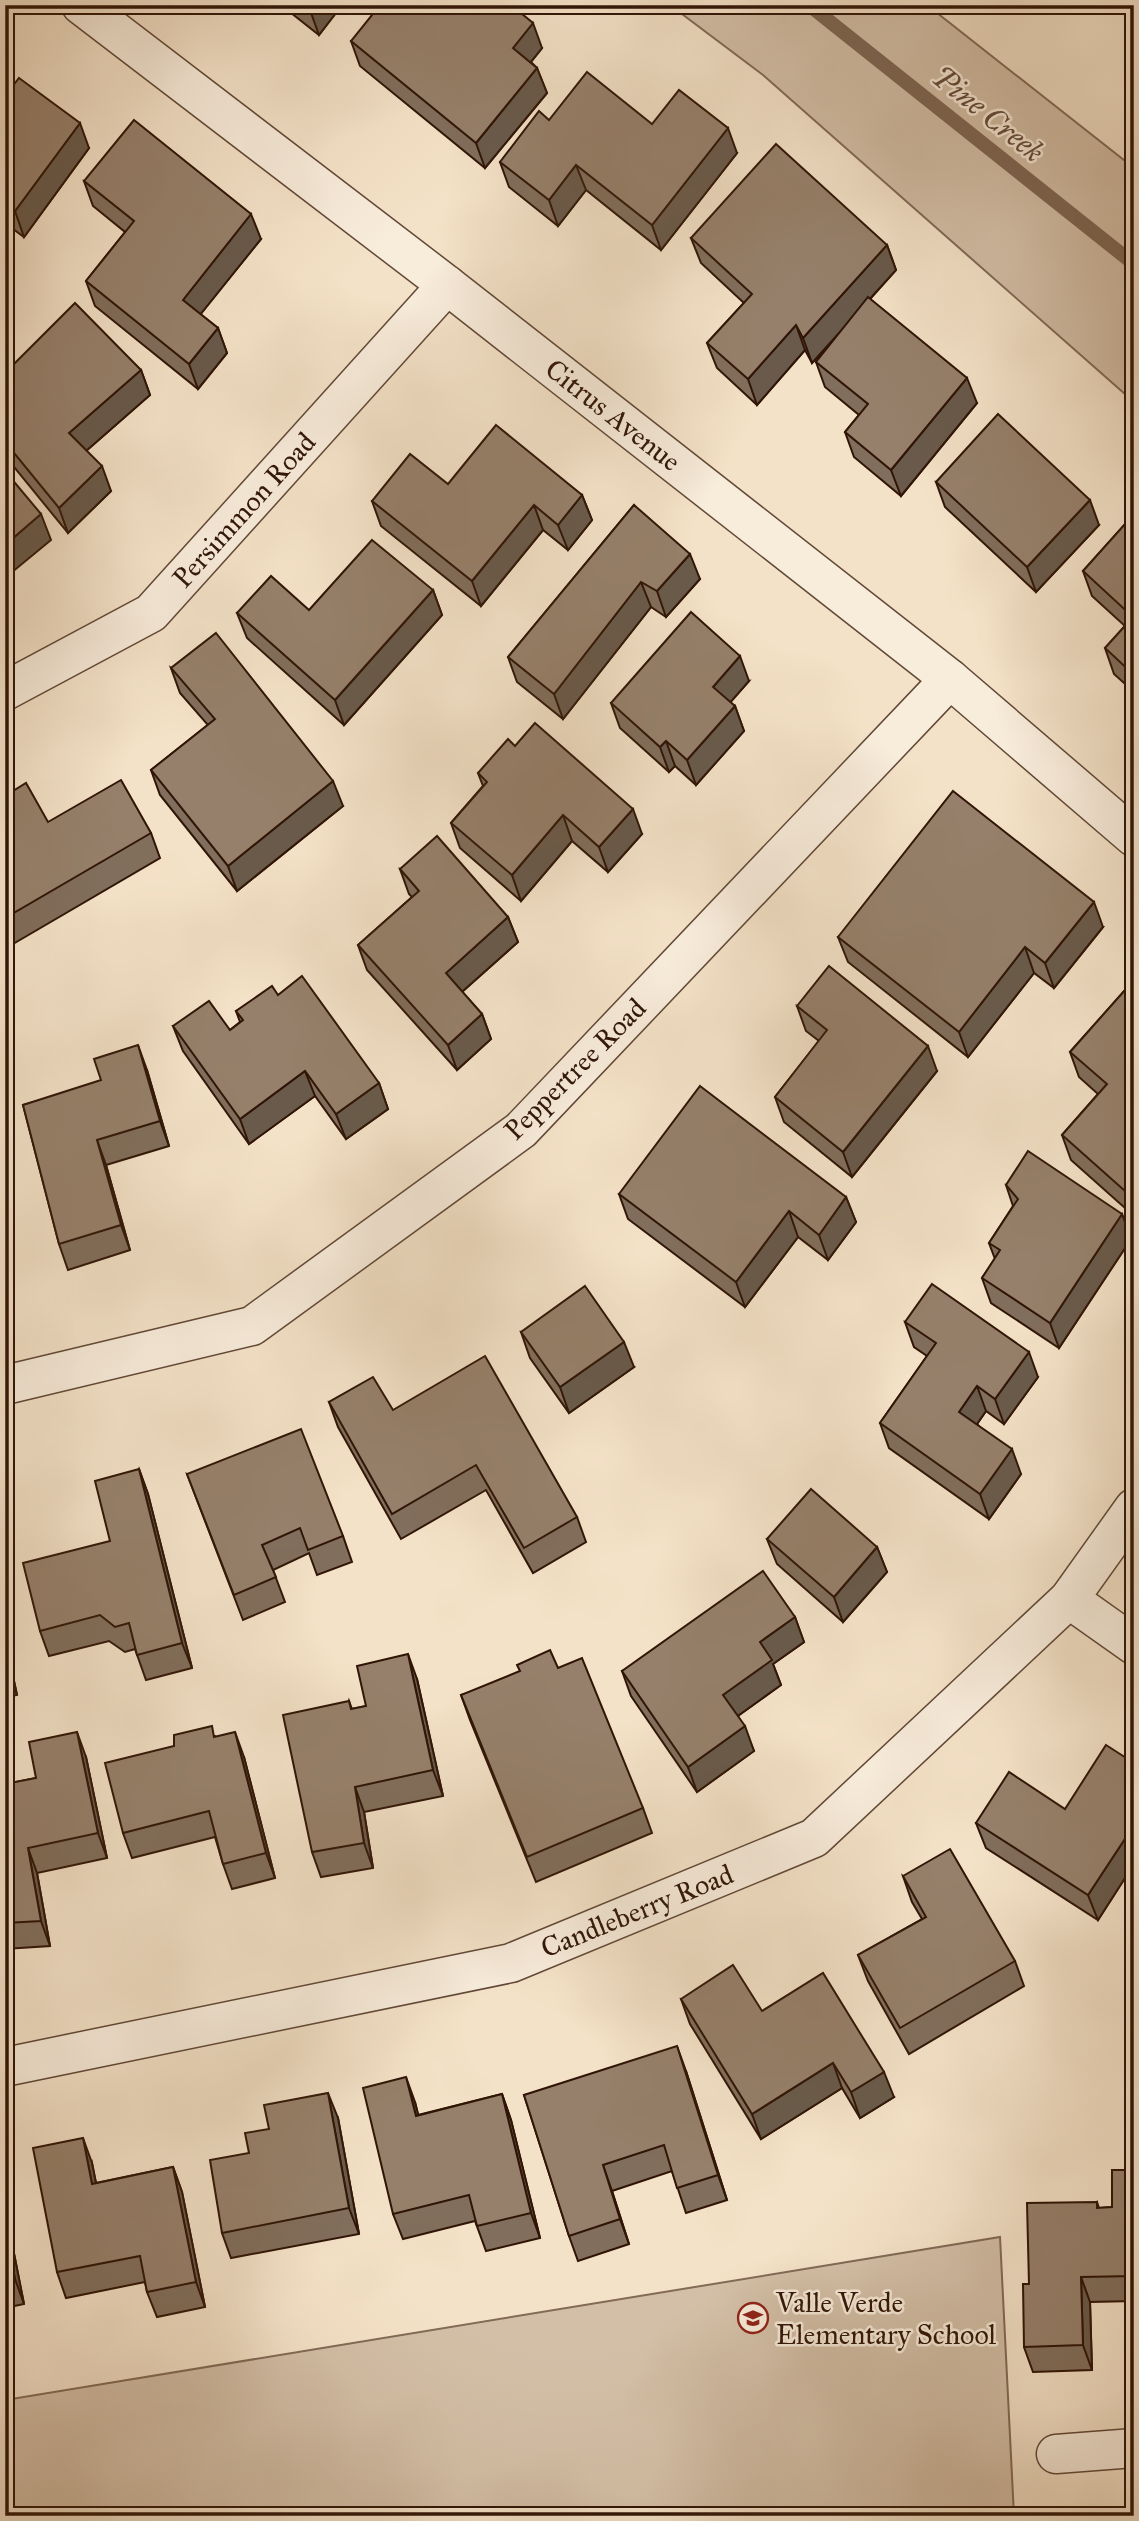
<svg xmlns="http://www.w3.org/2000/svg" width="1139" height="2521" font-family="'IM FELL Great Primer',serif">
<style>
.green{fill:#d3bfa7;stroke:#826a57;stroke-width:2}
.lines{fill:none;stroke-linecap:round;stroke-linejoin:round}
.stream{stroke:#7d6653;stroke-width:14}
.minor-casing{stroke:#614837;stroke-width:41}
.minor{stroke:#f8ecdb;stroke-width:38}
.wall{fill:#816e5c;stroke:#301507;stroke-width:2}
.shaded-wall{fill:#695a4b;stroke:#301507;stroke-width:2}
.building{fill:#96806b;stroke:#301507;stroke-width:2}
.labels{text-anchor:middle;dominant-baseline:central;stroke-width:5;stroke-linejoin:round;paint-order:stroke}
.street-label{font-size:28px;fill:#301507;stroke:#f8ecdb}
.poi-label{font-size:28px;fill:#301507;stroke:#f8ecdb;text-anchor:start}
.water-label{font-size:30px;font-style:italic;fill:#644b3a;stroke:#f8ecdb}
</style>
<rect width="100%" height="100%" fill="#f4e2c8"/>
<filter id="stains"><feTurbulence type="fractalNoise" baseFrequency=".00286" numOctaves="4"/><feColorMatrix values="0 0 0 0 .2 0 0 0 0 .09 0 0 0 0 .02 0 0 0 .5 -.17"/></filter>
<radialGradient id="worn" r=".72"><stop offset=".6" stop-color="#630" stop-opacity="0"/><stop offset="1" stop-color="#630" stop-opacity=".3"/></radialGradient>
<g class="green">
<path d="M670,5h257l207,163v234l-371,-327z"/>
<path d="M1000,2237l14,279h-1009v-116z"/>
</g>
<g class="lines">
<path class="stream" d="M809,5l325,259"/>
<g class="minor-casing">
<g id="minor">
<path d="M81,5l366,280 503,394 184,158"/>
<path d="M5,691l146,-78 296,-328"/>
<path d="M5,1385l247,-59 269,-196 429,-451"/>
<path d="M1069,1599l65,46"/>
<path d="M5,2067l506,-104 303,-125 255,-239 65,-91"/>
<path d="M1056,2454l78,-6"/>
</g>
</g>
<use href="#minor" class="minor"/>
</g>
<g class="wall">
<path d="M281,5h61l-23,30z"/>
<path d="M463,11l79,37 -11,14 6,6 10,25 -62,75 -125,-102 -9,-25z"/>
<path d="M5,96l84,52 -65,89 -19,-14z"/>
<path d="M549,120l103,4 85,29 -76,97 -75,-60 -28,36 -49,-39 -9,-25z"/>
<path d="M84,181l177,58 -61,75 18,14 9,25 -29,36 -103,-83 -9,-25 39,-49 -32,-26z"/>
<path d="M691,238l196,7 9,25 -26,29 107,104 -76,93 -47,-39 -9,-25 14,-17 -34,-28 -9,-25 22,-28 -26,29 -7,-13 -48,55 -40,-37 -10,-25 37,-40 -43,-40z"/>
<path d="M141,370l9,25 -64,56 25,40 -43,42 -63,-77v-83z"/>
<path d="M936,482l163,43 -63,67 -91,-85z"/>
<path d="M448,484l134,11 10,25 -24,30 -25,-20 -62,76 -100,-80 -9,-25z"/>
<path d="M634,505l66,74 -34,38 -15,-10 -88,112 -46,-37 -9,-25z"/>
<path d="M1134,514v178l-20,-18 -9,-26 20,-22 -33,-30 -9,-25z"/>
<path d="M433,590l9,25 -98,110 -97,-87 -10,-25 72,-3z"/>
<path d="M171,668l172,138 -106,85 -77,-96 -9,-25 57,-45 -28,-32z"/>
<path d="M749,681l-19,21 5,4 9,25 -48,54 -21,-19 -6,6 -49,-44 -9,-25z"/>
<path d="M515,746l127,88 -34,38 -36,-31 -51,60 -61,-53 -9,-25 32,-37 -5,-13z"/>
<path d="M5,796l43,26 103,11 9,25 -147,86 -8,-12z"/>
<path d="M400,869l108,48 10,25 -56,50 20,22 9,25 -34,31 -90,-100 -9,-25 54,-48 -3,-3z"/>
<path d="M1103,927l-49,61 -20,-15 -66,84 -120,-95 -10,-25z"/>
<path d="M1134,980v236l-63,-56 -9,-25 36,-41 -19,-17 -9,-25z"/>
<path d="M278,995l101,88 9,26 -42,30 -31,-43 -66,48 -66,-93 -10,-25 57,4 10,-8 -4,-11z"/>
<path d="M797,1006l140,65 -85,106 -68,-55 -9,-25 44,-56 -13,-10z"/>
<path d="M147,1070l22,76 -63,19 24,85 -62,20 -9,-26 -36,-139z"/>
<path d="M1006,1185l116,29 9,25 -72,109 -68,-45 -9,-25 13,-19 -6,-16 24,-37z"/>
<path d="M619,1194l227,3 10,25 -28,38 -30,-23 -53,70 -117,-88z"/>
<path d="M905,1322l133,55 -34,47 -18,-13 -9,13 44,50 -32,45 -100,-71 -9,-25 47,-67 -13,-9z"/>
<path d="M521,1332l113,35 -65,46 -39,-55z"/>
<path d="M329,1402l64,8 184,107 9,25 -53,31 -47,-83 -85,49 -63,-112z"/>
<path d="M139,1469l9,25 44,174 -46,12 -11,-31 -10,3 -16,-11 -60,15 -9,-25 70,-90z"/>
<path d="M187,1474l156,62 9,26 -35,13 -8,-22 -36,17 12,32 -42,18z"/>
<path d="M767,1539l110,8 10,25 -44,50 -66,-58z"/>
<path d="M795,1617l9,25 -31,22 8,21 -43,31 16,35 -57,41 -66,-96 -9,-25z"/>
<path d="M5,1639l12,56 -12,2z"/>
<path d="M558,1668l85,140 9,25 -116,49 -66,-162 -9,-25z"/>
<path d="M417,1679l26,117 -79,16 9,56 -52,9 -9,-25 37,-151 3,8 14,-3z"/>
<path d="M215,1736l29,21 31,121 -43,11 -9,-25 -8,-27 -83,21 -9,-25z"/>
<path d="M86,1757l21,101 -70,15 13,73 -45,3v-165l31,-6z"/>
<path d="M1134,1763v101l-36,56 -112,-72 -10,-25 89,-14z"/>
<path d="M903,1876l112,85 9,25 -115,68 -41,-73 -10,-26 64,-36 -10,-17z"/>
<path d="M681,1999l81,12 132,86 -34,21 -18,-30 -81,51 -71,-115z"/>
<path d="M686,2071l41,129 -41,13 -14,-42 -60,20 17,53 -51,17 -9,-25 -45,-141z"/>
<path d="M502,2094l9,26 29,118 -54,13 -11,-30 -72,18 -10,-25 22,-112 3,13z"/>
<path d="M338,2118l21,116 -128,24 -9,-25z"/>
<path d="M92,2163l4,20 77,-16 9,25 23,115 -48,10 -10,-25 -2,-10 -79,16 -9,-26z"/>
<path d="M1134,2170v131l-44,1 2,68 -59,2 -9,-25 5,-63 68,-82 2,6 13,-1z"/>
<path d="M5,2208l19,96 -19,4z"/>
</g>
<g class="shaded-wall">
<path d="M314,5h28l-23,30 -9,-25z"/>
<path d="M533,23l9,25 -20,25 -9,-25z"/>
<path d="M537,68l10,25 -62,75 -9,-25z"/>
<path d="M80,123l9,25 -65,89 -9,-26z"/>
<path d="M728,128l9,25 -76,97 -9,-25z"/>
<path d="M576,165l10,25 -28,36 -9,-26z"/>
<path d="M251,214l10,25 -69,86 -9,-25z"/>
<path d="M887,245l9,25 -84,93 -9,-25z"/>
<path d="M796,325l9,25 -48,55 -9,-26z"/>
<path d="M218,328l9,25 -29,36 -9,-25z"/>
<path d="M141,370l9,25 -72,63 -9,-25z"/>
<path d="M967,378l10,25 -76,93 -10,-26z"/>
<path d="M102,466l9,25 -43,42 -9,-25z"/>
<path d="M582,495l10,25 -24,30 -10,-25z"/>
<path d="M1090,500l9,25 -63,67 -9,-25z"/>
<path d="M534,505l9,25 -62,76 -9,-25z"/>
<path d="M41,514l10,26 -46,38v-33z"/>
<path d="M690,554l10,25 -34,38 -9,-26z"/>
<path d="M641,582l10,25 -88,112 -9,-25z"/>
<path d="M433,590l9,25 -98,110 -9,-25z"/>
<path d="M740,656l9,25 -27,31 -9,-25z"/>
<path d="M735,706l9,25 -48,54 -9,-25z"/>
<path d="M666,741l9,25 -6,6 -9,-25z"/>
<path d="M333,781l10,25 -106,85 -9,-25z"/>
<path d="M633,809l9,25 -34,38 -9,-25z"/>
<path d="M563,815l9,26 -51,60 -9,-26z"/>
<path d="M1094,902l9,25 -49,61 -9,-25z"/>
<path d="M508,917l10,25 -63,56 -9,-25z"/>
<path d="M1025,947l9,26 -66,84 -9,-25z"/>
<path d="M482,1014l9,25 -34,31 -9,-25z"/>
<path d="M138,1045l9,25 22,76 -9,-25z"/>
<path d="M928,1046l9,25 -85,106 -9,-25z"/>
<path d="M305,1071l10,25 -66,48 -9,-25z"/>
<path d="M379,1083l9,26 -42,30 -10,-25z"/>
<path d="M97,1140l9,25 24,85 -9,-25z"/>
<path d="M846,1197l10,25 -28,38 -9,-25z"/>
<path d="M789,1211l9,26 -53,70 -9,-25z"/>
<path d="M1122,1214l9,25 -72,109 -9,-25z"/>
<path d="M624,1342l10,25 -65,46 -9,-26z"/>
<path d="M1029,1352l9,25 -34,47 -9,-25z"/>
<path d="M977,1386l9,25 -18,26 -9,-25z"/>
<path d="M1012,1449l9,25 -32,45 -9,-25z"/>
<path d="M139,1469l9,25 44,174 -10,-25z"/>
<path d="M877,1547l10,25 -44,50 -9,-25z"/>
<path d="M795,1617l9,25 -31,22 8,21 -49,35 -9,-25 37,-53z"/>
<path d="M5,1639l12,56 -9,-26 -3,-11z"/>
<path d="M408,1654l9,25 26,117 -10,-26z"/>
<path d="M745,1726l9,25 -57,41 -9,-25z"/>
<path d="M77,1732l9,25 21,101 -9,-25z"/>
<path d="M235,1732l9,25 31,121 -9,-25z"/>
<path d="M355,1787l9,25 9,56 -9,-25z"/>
<path d="M1134,1825v39l-36,56 -10,-25z"/>
<path d="M28,1848l9,25 13,73 -9,-25z"/>
<path d="M677,2046l9,25 41,129 -9,-25z"/>
<path d="M833,2063l9,25 -81,51 -9,-25z"/>
<path d="M884,2072l10,25 -34,21 -9,-26z"/>
<path d="M406,2077l9,25 10,39 -9,-25z"/>
<path d="M328,2093l10,25 21,116 -10,-26z"/>
<path d="M502,2094l9,26 29,118 -9,-25z"/>
<path d="M83,2138l9,25 9,46 -9,-25z"/>
<path d="M603,2165l9,26 17,53 -9,-25z"/>
<path d="M173,2167l9,25 23,115 -9,-25z"/>
<path d="M5,2208l19,96 -9,-25 -10,-48z"/>
<path d="M1081,2277l9,25 2,68 -9,-25z"/>
</g>
<g class="building">
<path d="M303,5h11l-4,5z"/>
<path d="M380,5h76l7,6 4,-6h44l22,18 -20,25 24,20 -61,75 -125,-102z"/>
<path d="M587,72l65,52 27,-34 49,38 -76,97 -76,-60 -27,35 -49,-38 39,-51 10,9z"/>
<path d="M19,78l61,45 -65,88 -10,-7v-108z"/>
<path d="M134,120l117,94 -68,86 35,28 -29,36 -103,-83 48,-60 -50,-40z"/>
<path d="M776,144l111,101 -84,93 -7,-13 -48,54 -41,-36 45,-49 -61,-56z"/>
<path d="M868,297l99,81 -76,92 -46,-38 23,-28 -52,-42z"/>
<path d="M75,303l66,67 -72,63 33,33 -43,42 -54,-66v-69z"/>
<path d="M998,414l92,86 -63,67 -91,-85z"/>
<path d="M496,425l86,70 -24,30 -24,-20 -62,76 -100,-80 38,-47 38,30z"/>
<path d="M5,471l36,43 -36,31z"/>
<path d="M634,505l56,49 -33,37 -16,-9 -87,112 -46,-37z"/>
<path d="M1134,514v161l-29,-27 28,-31 -50,-46z"/>
<path d="M372,540l61,50 -98,110 -98,-87 34,-37 38,34z"/>
<path d="M691,612l49,44 -27,31 22,19 -48,54 -21,-19 -6,6 -49,-44z"/>
<path d="M216,633l117,148 -105,85 -77,-96 64,-51 -44,-51z"/>
<path d="M535,723l98,86 -34,38 -36,-32 -51,60 -61,-52 36,-41 -9,-9 30,-34 7,7z"/>
<path d="M121,780l30,53 -146,85v-62l2,-1 -2,-2v-57l21,-13 22,39z"/>
<path d="M953,791l141,111 -49,61 -20,-16 -66,85 -121,-95z"/>
<path d="M437,836l71,81 -62,56 36,41 -34,31 -90,-100 61,-54 -19,-22z"/>
<path d="M829,966l99,80 -85,106 -68,-55 52,-67 -30,-24z"/>
<path d="M302,976l77,107 -43,31 -31,-43 -65,48 -67,-93 36,-25 21,29 13,-10 -7,-9 36,-25 6,9z"/>
<path d="M1134,980v219l-72,-64 45,-51 -37,-32z"/>
<path d="M138,1045l22,76 -63,19 24,85 -62,19 -36,-139 78,-25 -7,-21z"/>
<path d="M700,1086l146,111 -27,38 -30,-24 -53,71 -117,-88z"/>
<path d="M1028,1151l94,63 -72,109 -68,-45 18,-28 -11,-7 29,-44 -12,-14z"/>
<path d="M932,1284l97,68 -34,47 -18,-13 -18,26 53,37 -32,45 -100,-71 56,-80 -31,-21z"/>
<path d="M585,1286l39,56 -64,45 -39,-55z"/>
<path d="M485,1356l92,161 -53,31 -48,-83 -84,49 -63,-112 44,-25 20,33z"/>
<path d="M301,1429l42,107 -35,14 -8,-22 -38,17 14,32 -42,18 -47,-121z"/>
<path d="M139,1469l43,174 -45,12 -8,-32 -14,4 -15,-12 -60,16 -17,-68 87,-22 -15,-60z"/>
<path d="M811,1489l66,58 -43,50 -67,-58z"/>
<path d="M763,1571l32,46 -35,25 12,18 -49,35 22,31 -57,41 -66,-96z"/>
<path d="M550,1650l8,18 24,-10 61,150 -116,49 -66,-162 59,-24 -3,-6z"/>
<path d="M408,1654l25,116 -78,17 9,56 -52,9 -29,-137 66,-14 2,8 15,-3 -9,-40z"/>
<path d="M5,1658l3,11 -3,1z"/>
<path d="M212,1726l2,11 21,-5 31,121 -43,11 -14,-53 -86,22 -18,-70 69,-17v-11z"/>
<path d="M77,1732l21,101 -70,15 13,73 -36,2v-139l31,-6 -7,-36z"/>
<path d="M1106,1745l28,18v62l-46,70 -112,-72 33,-51 56,37z"/>
<path d="M950,1849l65,112 -115,67 -42,-73 68,-38 -23,-41z"/>
<path d="M733,1965l29,46 61,-38 61,99 -33,20 -18,-29 -81,51 -71,-115z"/>
<path d="M677,2046l41,129 -41,13 -13,-43 -61,20 17,54 -51,17 -45,-141z"/>
<path d="M406,2077l10,39 86,-22 29,119 -54,13 -8,-31 -76,19 -30,-126z"/>
<path d="M328,2093l21,115 -127,25 -12,-73 39,-7 -4,-20 24,-4 -5,-24z"/>
<path d="M83,2138l9,46 81,-17 23,115 -49,10 -7,-36 -83,16 -24,-124z"/>
<path d="M1112,2170h22v106l-53,1 2,68 -59,2 -1,-63h6l-2,-81 70,-1v6l15,-1z"/>
<path d="M5,2231l10,48 -10,2z"/>
</g>
<defs>
<g id="school-ring" transform="scale(1.575)"><circle r="9.5" fill="#f8ecdb" stroke="#8f2418" stroke-width="1.5"/><path d="M0-5L7-2L0 1L-7-2ZM-4 1L0 2.5L4 1V4Q0 6-4 4Z" fill="#8f2418"/></g>
</defs>
<g fill-rule="evenodd">
<use href="#school-ring" x="753" y="2318"/>
</g>
<g class="labels">
<g class="street-label">
<text transform="translate(613 415) rotate(38)">Citrus Avenue</text>
<text transform="translate(244 510) rotate(-48)">Persimmon Road</text>
<text transform="translate(575 1069) rotate(-45)">Peppertree Road</text>
<text transform="translate(637 1911) rotate(-22)">Candleberry Road</text>
</g>
<g class="poi-label">
<text x="776" y="2302">Valle Verde<tspan x="776" dy="32">Elementary School</tspan></text>
</g>
<g class="water-label">
<text transform="translate(988 114) rotate(39)">Pine Creek</text>
</g>
</g>
<rect width="1139" height="2521" fill="none" stroke="#f4e2c8" stroke-width="28"/>
<rect x="7" y="7" width="1125" height="2507" fill="none" stroke="#301507" stroke-width="3.5"/>
<rect x="14" y="14" width="1111" height="2493" fill="none" stroke="#301507" stroke-width="2"/>
<rect width="100%" height="100%" filter="url(#stains)"/>
<rect width="100%" height="100%" fill="url(#worn)"/>
</svg>
